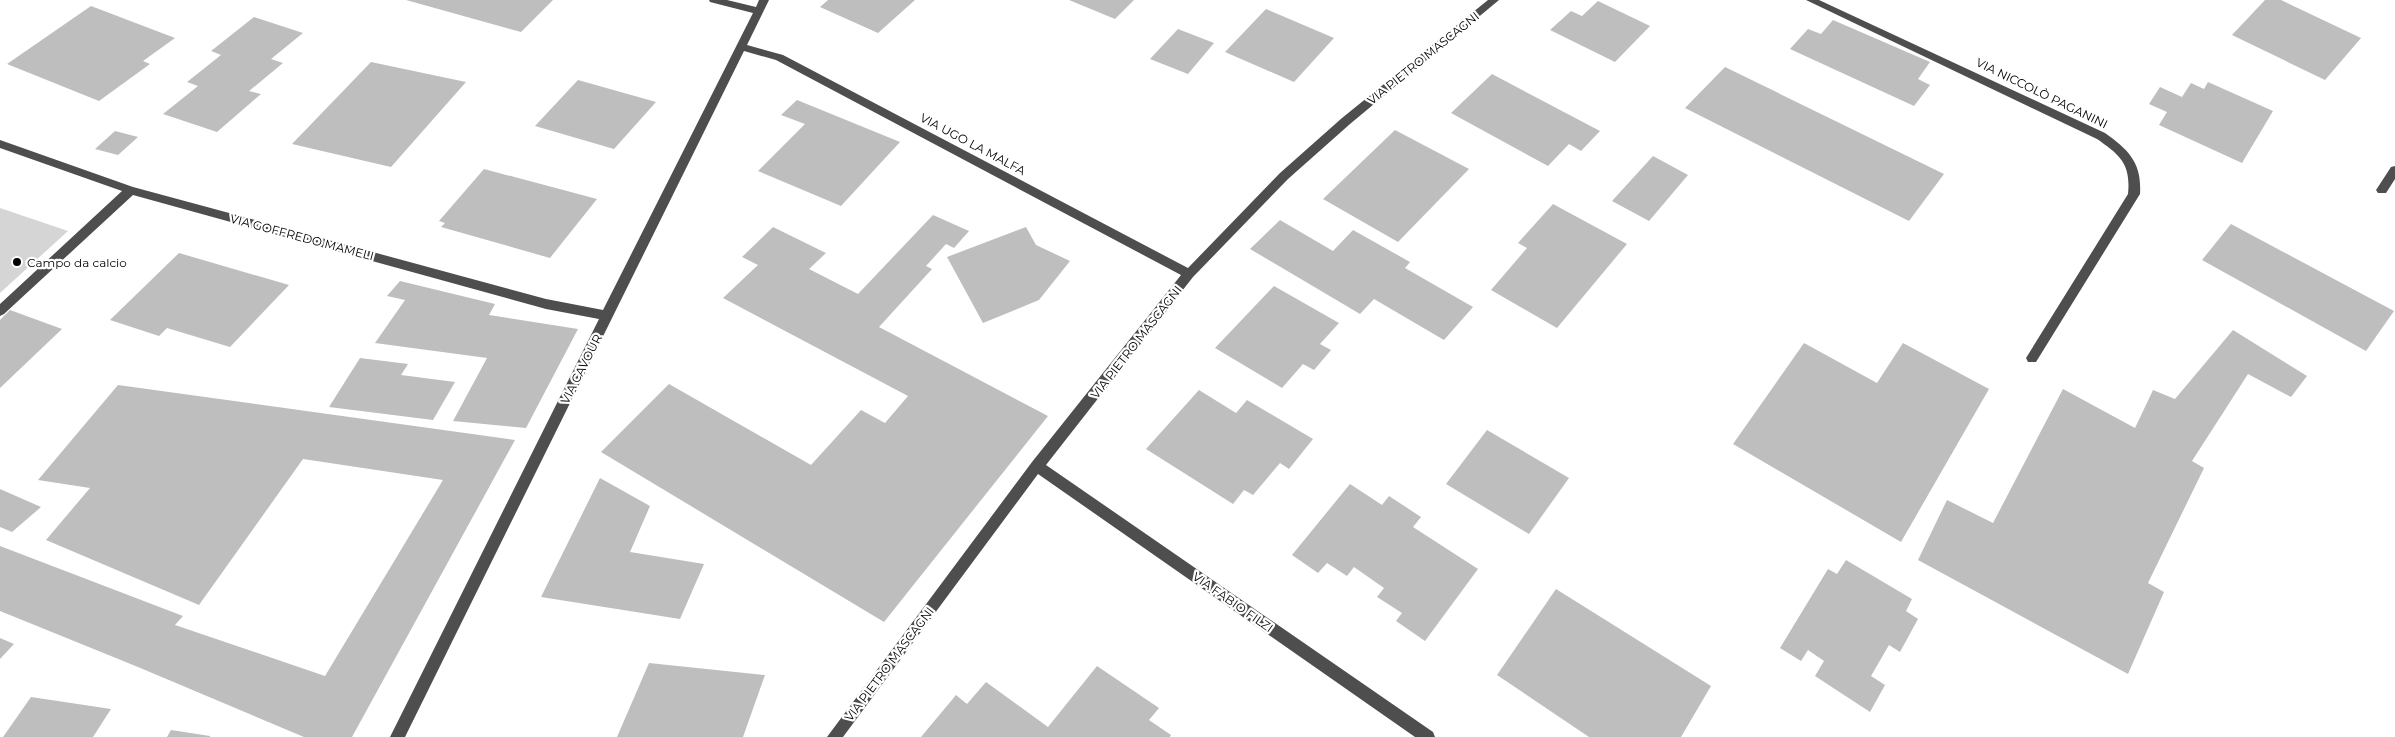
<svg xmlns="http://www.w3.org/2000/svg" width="2395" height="737" font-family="Montserrat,sans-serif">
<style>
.green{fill:#d5d5d5}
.building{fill:#bebebe}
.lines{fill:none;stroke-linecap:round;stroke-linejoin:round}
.minor{fill:#4e4e4e;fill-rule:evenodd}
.poi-dot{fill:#000;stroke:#fff;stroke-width:2}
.labels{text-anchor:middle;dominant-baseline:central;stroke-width:4.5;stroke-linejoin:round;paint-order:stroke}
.street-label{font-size:12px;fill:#000;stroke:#fff}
.poi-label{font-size:12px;fill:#000;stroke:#fff;text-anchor:start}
</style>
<rect width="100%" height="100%" fill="#fff"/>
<path class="green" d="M0,208l68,23 -68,62z"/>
<g class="building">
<path d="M406,0h147l-32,32z"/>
<path d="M828,0h87l-37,33 -58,-26z"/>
<path d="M1069,0h65l-19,19z"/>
<path d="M2265,0h16l80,38 -36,42 -93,-45z"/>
<path d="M1598,1l52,25 -35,36 -65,-32 21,-19 11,5z"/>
<path d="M91,6l84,32 -32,23 7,3 -51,37 -92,-37z"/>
<path d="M1266,9l68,29 -40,44 -69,-30z"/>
<path d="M254,17l49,16 -32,26 12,4 -34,28 12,3 -44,38 -54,-18 35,-28 -11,-4 34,-27 -10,-4z"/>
<path d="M1833,20l97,42 -12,17 12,6 -16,21 -124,-57 18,-20 13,5z"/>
<path d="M1178,29l36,14 -26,31 -38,-15z"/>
<path d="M371,62l95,20 -75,85 -99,-23z"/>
<path d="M1725,67l219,107 -35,47 -224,-113z"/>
<path d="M1492,74l108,57 -19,20 -12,-7 -21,22 -97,-53z"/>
<path d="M578,80l78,22 -42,47 -79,-23z"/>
<path d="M2208,82l65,29 -31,52 -83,-38 8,-13 -18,-8 11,-17 22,10 9,-14 13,6z"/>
<path d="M797,100l103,42 -59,64 -83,-35 47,-47 -24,-9z"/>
<path d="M1395,130l74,39 -71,73 -75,-43z"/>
<path d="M115,131l23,6 -20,18 -23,-6z"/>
<path d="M1653,156l35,19 -39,46 -37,-20z"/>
<path d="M484,169l113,30 -47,59 -109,-31 4,-4 -6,-2z"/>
<path d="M1553,204l74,40 -70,84 -66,-38 36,-42 -9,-5z"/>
<path d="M933,215l36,16 -15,17 -8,-4 -20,22 6,3 -53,58 169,89 -164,206 -283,-170 68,-68 142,81 50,-55 24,13 23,-27 -185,-98 35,-33 -16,-8 31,-30 53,26 -17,16 49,25z"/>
<path d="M1280,220l53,31 20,-21 57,32 -5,6 68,39 -29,33 -70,-41 -14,15 -110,-65z"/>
<path d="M2231,224l163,87 -28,40 -164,-91z"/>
<path d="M1026,227l10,18 34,16 -31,39 -56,23 -36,-66z"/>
<path d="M179,253l110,32 -59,62 -63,-19 -8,8 -49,-16z"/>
<path d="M400,281l95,23 -6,11 89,14 -52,99 -73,-7 34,-63 -112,-15 30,-43 -18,-4z"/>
<path d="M1274,286l65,37 -19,21 11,6 -17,20 -11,-6 -21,24 -67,-40z"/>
<path d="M10,310l52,19 -62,59v-68z"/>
<path d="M2233,330l74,46 -16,21 -43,-23 -56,87 12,7 -56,115 16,9 -36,82 -210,-114 29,-60 46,23 70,-134 72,39 18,-38 22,9z"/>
<path d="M1804,343l73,40 26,-40 86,46 -88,153 -168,-98z"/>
<path d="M360,358l48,6 -7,11 54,7 -22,38 -104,-13z"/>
<path d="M118,385l397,55 -163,297h-48l-166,-70 -138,-56v-65l183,70 -8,9 150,51 118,-196 -140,-21 -104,146 -153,-65 44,-52 -52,-8z"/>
<path d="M1199,390l37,23 11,-13 66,39 -24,30 -9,-6 -27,32 -9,-5 -11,14 -87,-55z"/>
<path d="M1487,430l82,48 -40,56 -83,-50z"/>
<path d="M600,478l50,28 -20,46 74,12 -24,55 -139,-22z"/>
<path d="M1350,484l32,21 7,-9 32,21 -8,10 65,42 -53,72 -29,-20 6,-8 -25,-16 7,-9 -30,-21 -7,9 -20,-13 -9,10 -26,-18z"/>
<path d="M0,489l41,18 -29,25 -12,-5z"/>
<path d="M1846,560l66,39 -6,12 12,8 -18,33 -11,-7 -18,31 14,9 -15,27 -55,-36 9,-15 -16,-11 -7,11 -21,-13 48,-79 9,5z"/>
<path d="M1556,589l155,97 -30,51h-92l-92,-62z"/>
<path d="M0,638l14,6 -14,15z"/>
<path d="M649,663l116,12 -22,62h-126z"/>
<path d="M1097,666l62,42 -10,12 22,15 -1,2h-249l35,-42 11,9 19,-22 62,45z"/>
<path d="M31,697l80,12 -18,28h-90z"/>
<path d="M171,730l39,6v1h-43z"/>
</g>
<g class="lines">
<g class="minor">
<path d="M709,0h18l29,7 3,-7h10l-22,45 36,10 405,213 92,-95 62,-55 146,-118h11l-149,124 -62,55 -95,98 -147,188 387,267 2,5h-20l-377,-263 -195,263h-16l205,-275 149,-187 -405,-215 -32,-9 -339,686h-15l209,-418 -53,-10 -413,-114 -129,119 -4,2v-12l122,-113 -122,-43v-8l133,47 413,112 57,11 150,-297 -43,-11z"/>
<path d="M1806,0h13l286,133c24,17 37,30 35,61l-104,168h-8l-2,-4 102,-164c3,-30 -8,-39 -31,-55z"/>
<path d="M2395,166v13l-9,14h-8l-2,-3 2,-3 13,-20z"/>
</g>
</g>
<circle class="poi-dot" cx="17" cy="262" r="5"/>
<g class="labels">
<g class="street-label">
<text transform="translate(1423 58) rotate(-39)">VIA PIETRO MASCAGNI</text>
<text transform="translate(2042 93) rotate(26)">VIA NICCOLÒ PAGANINI</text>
<text transform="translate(973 144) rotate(28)">VIA UGO LA MALFA</text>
<text transform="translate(302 237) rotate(15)">VIA GOFFREDO MAMELI</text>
<text transform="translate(1136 342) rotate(-52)">VIA PIETRO MASCAGNI</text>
<text transform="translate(581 369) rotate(-63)">VIA CAVOUR</text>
<text transform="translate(1233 602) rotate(35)">VIA FABIO FILZI</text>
<text transform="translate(889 664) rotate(-53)">VIA PIETRO MASCAGNI</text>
</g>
<g class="poi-label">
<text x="27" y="262">Campo da calcio</text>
</g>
</g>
</svg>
